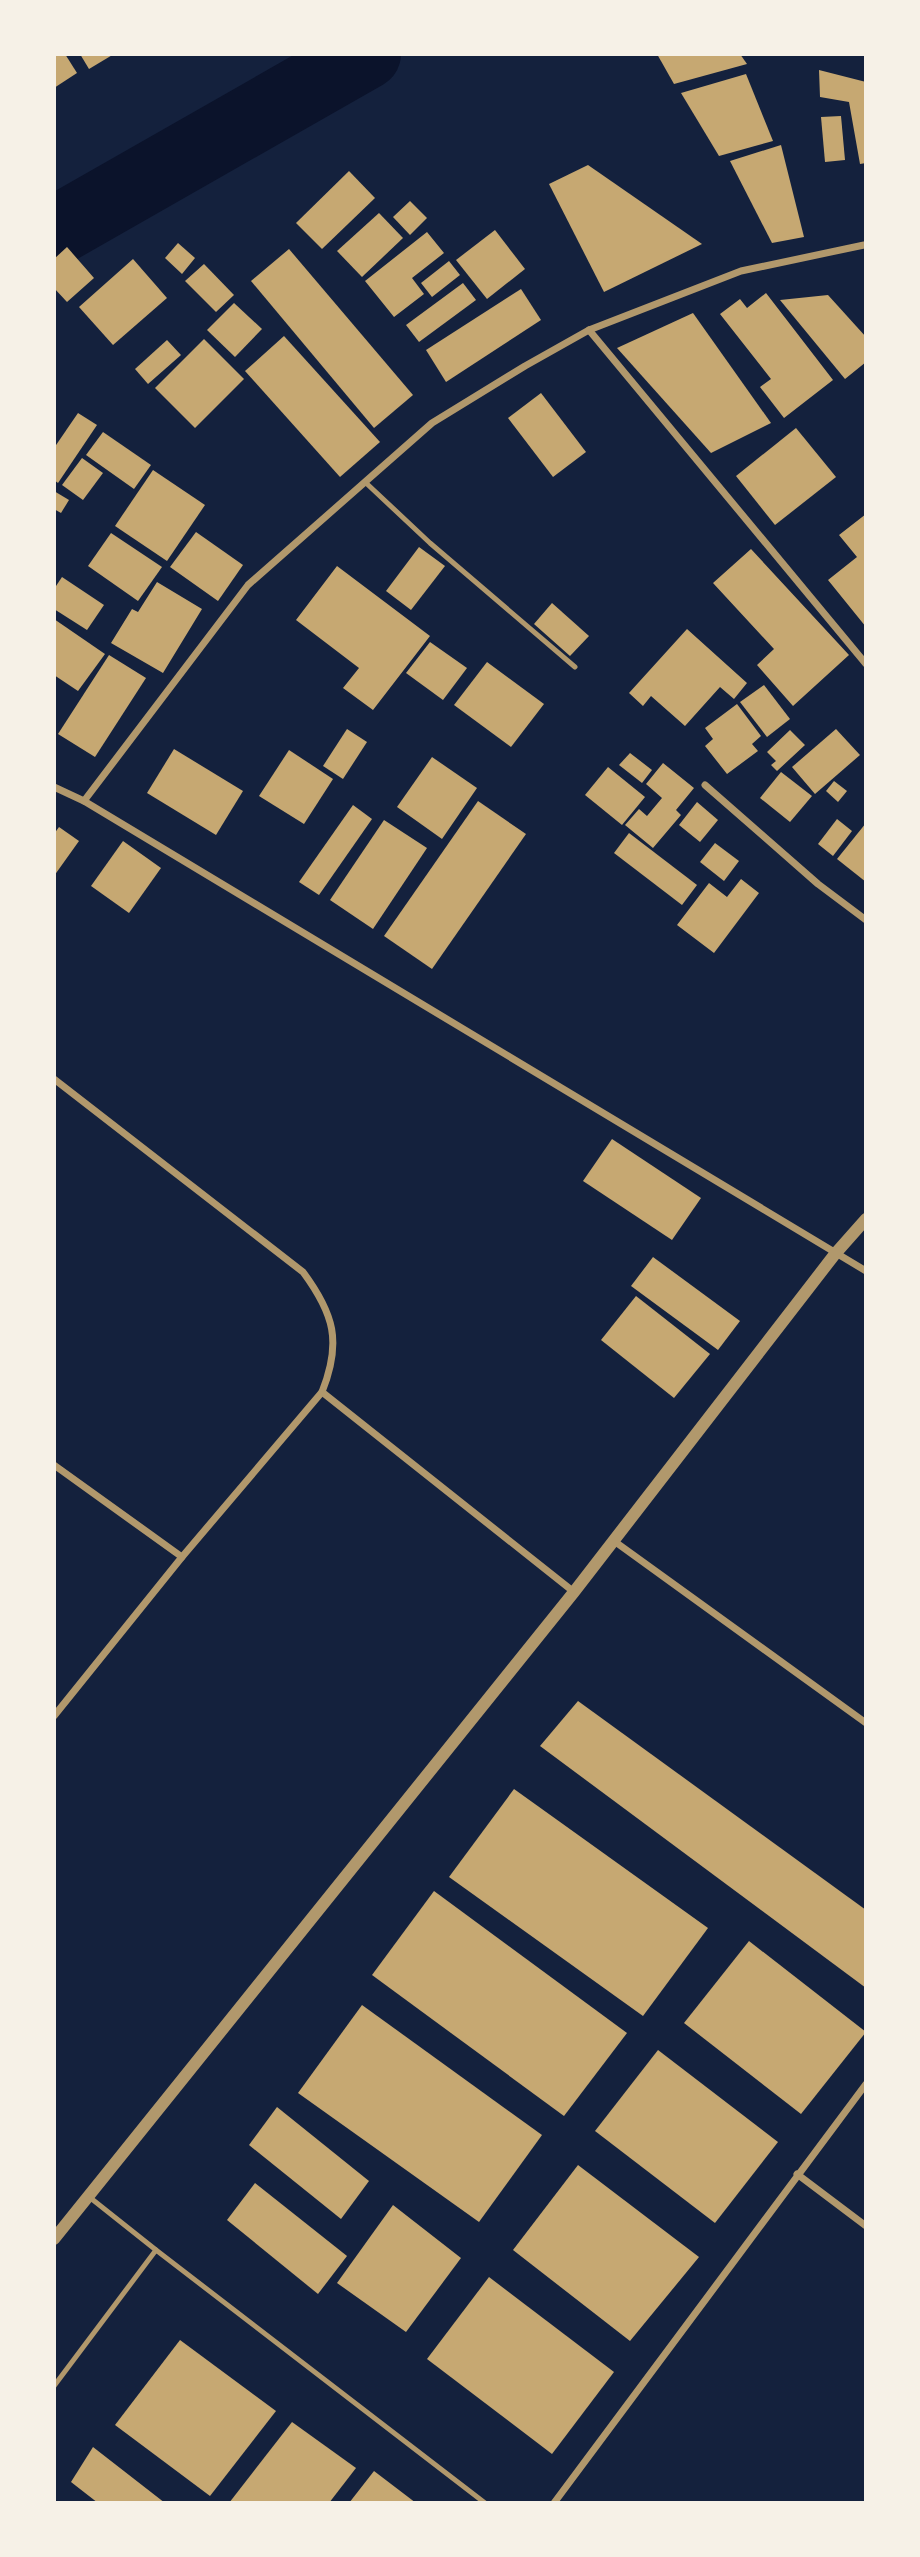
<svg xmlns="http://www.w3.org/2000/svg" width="920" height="2557" font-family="'PT Sans',sans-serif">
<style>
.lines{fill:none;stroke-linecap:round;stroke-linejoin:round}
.river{stroke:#0b132b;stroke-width:70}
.building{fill:#c6a872}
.service{stroke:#b1986c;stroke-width:5}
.minor{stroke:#b1986c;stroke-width:7}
.tertiary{stroke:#b1986c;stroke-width:12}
</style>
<rect width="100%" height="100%" fill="#14213d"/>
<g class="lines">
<path class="river" d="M54,232l312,-178"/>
</g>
<g class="building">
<path d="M54,54h11l12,19 -23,15z"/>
<path d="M80,54h34l-25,15z"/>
<path d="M657,54h83l7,10 -73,20z"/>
<path d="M819,70l47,12v81l-6,1 -11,-62 -29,-5z"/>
<path d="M746,74l27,67 -54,15 -38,-63z"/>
<path d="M841,116l4,44 -20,2 -4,-45z"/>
<path d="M781,145l23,92 -32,6 -42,-82z"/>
<path d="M588,165l114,79 -98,48 -55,-108z"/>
<path d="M349,171l26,27 -53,51 -26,-26z"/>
<path d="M410,201l17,17 -17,17 -17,-18z"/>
<path d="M379,213l24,25 -41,39 -25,-26z"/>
<path d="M495,230l30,39 -38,30 -31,-39z"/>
<path d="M427,232l17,21 -32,25 12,16 -30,23 -29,-36z"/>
<path d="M178,243l17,15 -13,16 -17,-16z"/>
<path d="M67,247l27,31 -27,24 -13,-14v-29z"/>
<path d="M289,249l124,146 -39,33 -123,-147z"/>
<path d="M133,259l34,39 -54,47 -34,-38z"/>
<path d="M449,261l11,14 -28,22 -11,-14z"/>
<path d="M204,264l30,31 -18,17 -31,-31z"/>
<path d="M463,283l13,17 -57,42 -13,-17z"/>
<path d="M521,289l20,31 -95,62 -20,-32z"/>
<path d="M766,293l67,87 -49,38 -24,-31 11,-8 -51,-65 20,-15 7,9z"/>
<path d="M828,295l38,42v25l-21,17 -65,-79z"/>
<path d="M234,303l28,26 -27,28 -28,-27z"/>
<path d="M693,313l78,110 -60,30 -94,-105z"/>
<path d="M284,336l96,106 -40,35 -95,-106z"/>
<path d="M204,339l40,40 -49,49 -40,-40z"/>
<path d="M167,340l14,15 -33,29 -13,-15z"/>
<path d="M541,393l45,59 -33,25 -45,-59z"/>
<path d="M78,413l19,12 -39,58 -4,-3v-32z"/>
<path d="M796,428l40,49 -61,48 -39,-49z"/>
<path d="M103,432l48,33 -17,24 -48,-34z"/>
<path d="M82,458l21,15 -20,27 -21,-15z"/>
<path d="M153,470l52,35 -38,56 -52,-35z"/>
<path d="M54,491l15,9 -8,13 -7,-4z"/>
<path d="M866,514v113l-38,-47 29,-23 -18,-22z"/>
<path d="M196,532l47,33 -25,36 -48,-34z"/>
<path d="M111,533l51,34 -24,34 -50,-35z"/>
<path d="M419,547l26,19 -34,44 -25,-19z"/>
<path d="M751,549l98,106 -56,51 -36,-41 17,-16 -61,-66z"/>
<path d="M337,566l93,70 -57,74 -30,-22 16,-20 -63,-48z"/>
<path d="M62,577l42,28 -17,25 -33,-21v-20z"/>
<path d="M157,582l45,27 -39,64 -52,-30 21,-34 6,3z"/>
<path d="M552,603l37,33 -19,20 -36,-32z"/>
<path d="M54,619l51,35 -27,37 -24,-16z"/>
<path d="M687,629l60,54 -13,16 -14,-12 -35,39 -34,-30 -8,10 -14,-13z"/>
<path d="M430,642l37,26 -24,32 -37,-27z"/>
<path d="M109,655l37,23 -51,79 -37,-23z"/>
<path d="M487,662l57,42 -33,43 -57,-42z"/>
<path d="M764,685l26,34 -23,18 -27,-35z"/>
<path d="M737,704l24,32 -9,8 6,7 -31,23 -22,-28 8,-7 -8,-11z"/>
<path d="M347,729l20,13 -24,37 -20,-13z"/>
<path d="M836,729l24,26 -45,39 -23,-27z"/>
<path d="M790,730l15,15 -28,26 -6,-6 5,-4 -9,-9z"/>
<path d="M174,749l69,42 -27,44 -69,-42z"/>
<path d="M289,750l44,29 -29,45 -45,-28z"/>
<path d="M630,753l22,17 -10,13 -23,-18z"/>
<path d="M432,757l45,31 -35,51 -45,-32z"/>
<path d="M663,763l31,25 -18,22 5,5 -28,33 -28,-23 14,-16 8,7 15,-18 -16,-14z"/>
<path d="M608,767l37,30 -23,28 -37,-30z"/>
<path d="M781,772l31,24 -22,26 -30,-24z"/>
<path d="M834,781l13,10 -9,11 -12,-11z"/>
<path d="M478,801l48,33 -94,135 -48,-33z"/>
<path d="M697,802l21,18 -18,22 -21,-17z"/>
<path d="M353,805l19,14 -53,76 -20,-13z"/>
<path d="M837,819l15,12 -19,25 -15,-12z"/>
<path d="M384,820l43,28 -54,81 -43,-29z"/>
<path d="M866,823v59l-29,-23z"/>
<path d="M59,827l20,14 -25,35v-42z"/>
<path d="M629,833l68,52 -15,20 -68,-52z"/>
<path d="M123,841l38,27 -32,45 -38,-27z"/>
<path d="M715,843l24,18 -15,20 -24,-19z"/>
<path d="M741,879l18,14 -45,60 -37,-28 32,-42 18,14z"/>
<path d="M612,1139l89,59 -29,42 -89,-59z"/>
<path d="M653,1257l87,64 -22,29 -87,-64z"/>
<path d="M636,1296l74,58 -36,44 -73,-58z"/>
<path d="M578,1701l288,209v78l-326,-242z"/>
<path d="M514,1789l194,139 -65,88 -194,-139z"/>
<path d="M434,1891l193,142 -63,83 -192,-141z"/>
<path d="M749,1941l117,91 -65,82 -117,-91z"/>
<path d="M362,2005l180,130 -63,87 -181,-129z"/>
<path d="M658,2050l120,92 -63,81 -120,-92z"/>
<path d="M277,2107l92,74 -28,38 -92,-74z"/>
<path d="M578,2165l121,92 -69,84 -117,-91z"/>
<path d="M255,2183l92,73 -29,38 -91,-74z"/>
<path d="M393,2205l68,53 -55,74 -69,-49z"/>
<path d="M489,2277l125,95 -62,82 -125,-95z"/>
<path d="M180,2340l96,71 -66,85 -95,-71z"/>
<path d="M292,2422l64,46 -27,35h-100z"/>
<path d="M93,2447l72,56h-67l-27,-21z"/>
<path d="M374,2471l42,32h-67z"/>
</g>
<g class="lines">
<g class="service">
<path d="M365,482l65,61 145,124"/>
<path d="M88,2196l68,54"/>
<path d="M54,2386l102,-136 329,253"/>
</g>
<g class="minor">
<path d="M589,330l277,334"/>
<path d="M705,785l113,99 48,36"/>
<path d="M54,787l30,14 782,470"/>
<path d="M84,801l164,-216 184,-162 93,-57 64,-36 152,-59 123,-26"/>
<path d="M54,1079l249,193c31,42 39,70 19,120l252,200"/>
<path d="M54,1465l128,92"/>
<path d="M614,1541l252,182"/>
<path d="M54,1716l128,-159 140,-165"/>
<path d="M797,2174l69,52"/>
<path d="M554,2503l312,-419"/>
</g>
<path class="tertiary" d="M54,2239l520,-647 261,-338 31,-35"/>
</g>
<rect width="920" height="2557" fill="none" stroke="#f6f1e7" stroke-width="112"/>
</svg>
